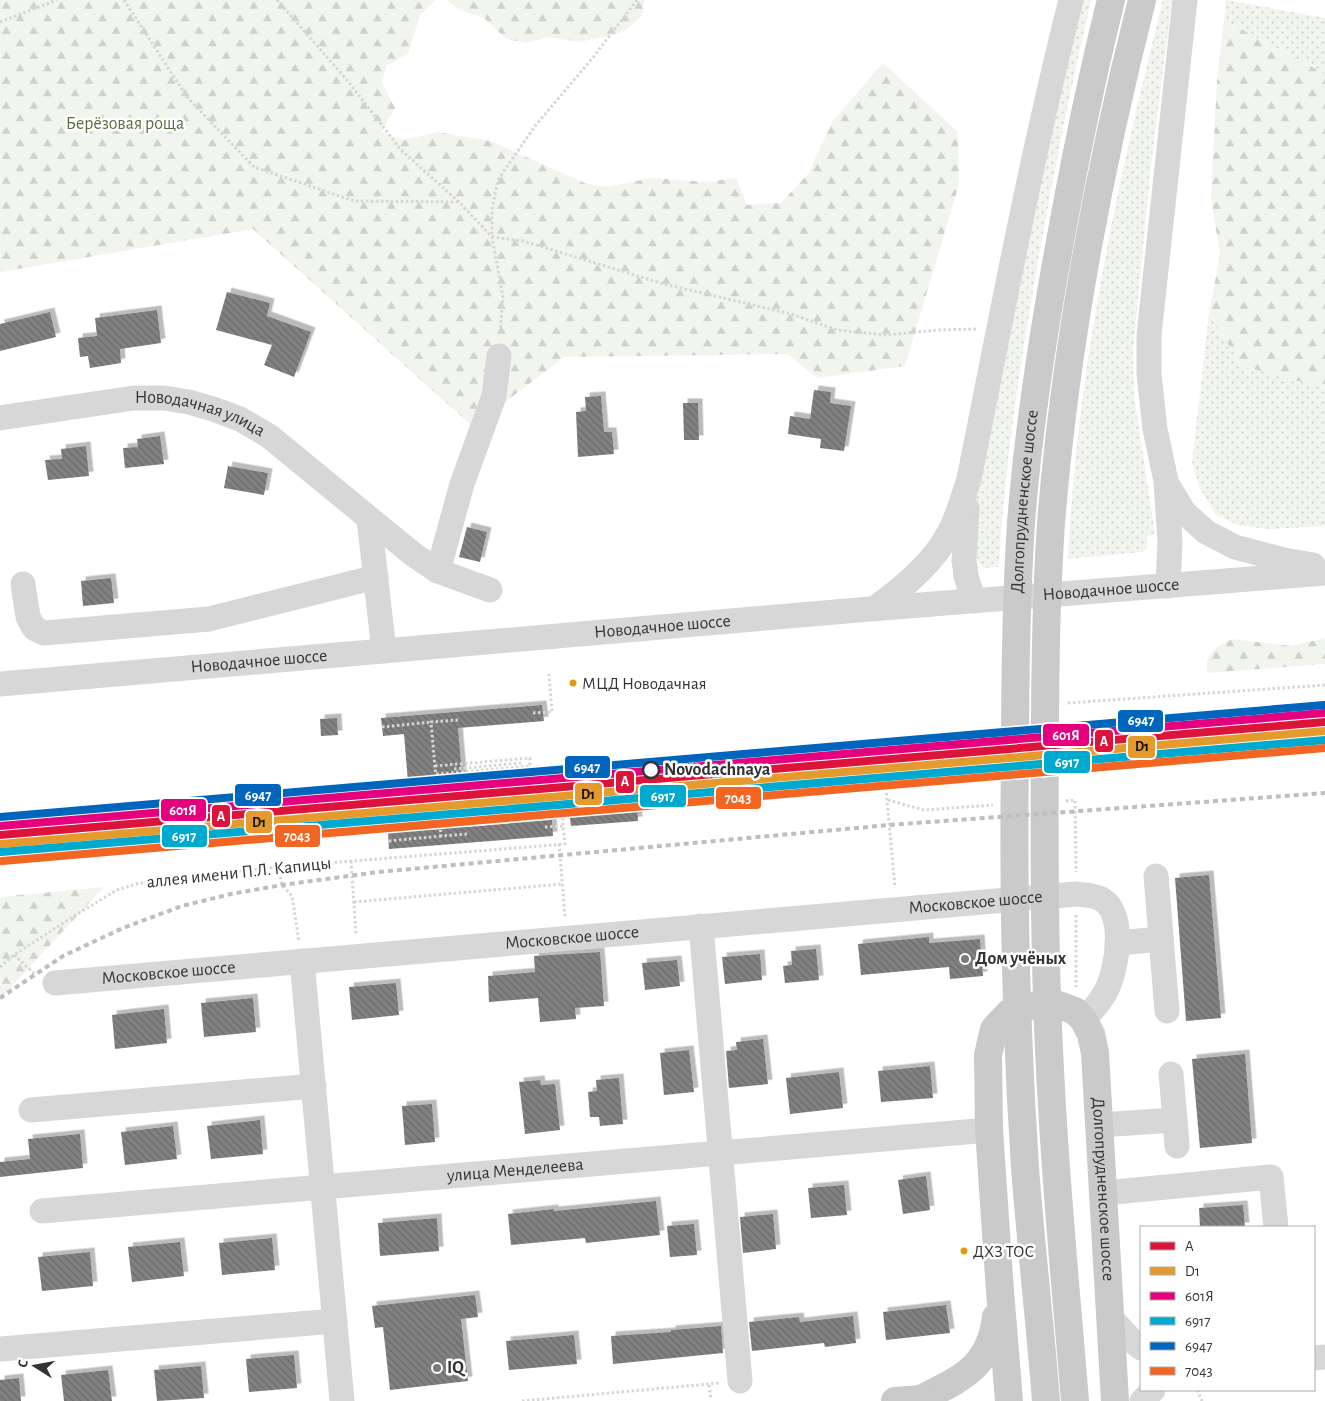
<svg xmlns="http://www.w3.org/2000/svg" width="1325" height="1401" font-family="'Alegreya Sans',sans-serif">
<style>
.grass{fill:url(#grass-dots)}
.forest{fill:url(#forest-firs)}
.building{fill:url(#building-back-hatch);filter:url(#shadow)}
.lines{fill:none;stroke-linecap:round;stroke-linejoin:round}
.path{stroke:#d6d6d6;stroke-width:3;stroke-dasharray:2.5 2.5;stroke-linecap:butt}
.minor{stroke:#d7d7d7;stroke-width:25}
.major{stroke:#cacaca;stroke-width:28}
.rail{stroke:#bebebe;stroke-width:4;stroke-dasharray:5 4;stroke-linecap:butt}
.rail-1-casing{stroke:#fff;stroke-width:11}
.rail-2-casing{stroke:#fff;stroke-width:11}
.rail-3-casing{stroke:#fff;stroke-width:11}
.rail-4-casing{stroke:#fff;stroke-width:11}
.rail-5-casing{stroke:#fff;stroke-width:11}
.rail-6-casing{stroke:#fff;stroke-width:11}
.rail-1{stroke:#dc143c;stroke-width:8}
.rail-2{stroke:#e49a2d;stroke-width:8}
.rail-3{stroke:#e5007d;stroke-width:8}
.rail-4{stroke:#00a9ce;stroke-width:8}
.rail-5{stroke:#0065bd;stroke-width:8}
.rail-6{stroke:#f26522;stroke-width:8}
.bus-dot{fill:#e39a05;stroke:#fff;stroke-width:2}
.stop-dot{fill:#fff;stroke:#333;stroke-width:2.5}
.poi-dot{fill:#7a7a7a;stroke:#fff;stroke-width:2}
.labels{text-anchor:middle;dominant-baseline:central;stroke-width:5;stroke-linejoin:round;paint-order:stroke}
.bus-label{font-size:17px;fill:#333;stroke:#fff;text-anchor:start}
.park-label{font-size:18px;fill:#56703f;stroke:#fff}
.street-label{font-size:18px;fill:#333;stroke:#fff}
.stop-label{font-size:18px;font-weight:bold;fill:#333;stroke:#fff;text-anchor:start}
.poi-label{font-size:18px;font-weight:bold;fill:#333;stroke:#fff;text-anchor:start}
.line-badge{stroke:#fff;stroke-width:2}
.badge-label{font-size:14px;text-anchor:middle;font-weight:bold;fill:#fff}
.pale-badge-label{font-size:14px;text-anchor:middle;font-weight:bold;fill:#111}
</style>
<defs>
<pattern id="grass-dots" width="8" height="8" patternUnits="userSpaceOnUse" patternTransform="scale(1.25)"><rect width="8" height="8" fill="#f1f5ed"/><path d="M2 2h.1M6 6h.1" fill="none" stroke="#cfd2cc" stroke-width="1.8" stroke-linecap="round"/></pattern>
<pattern id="forest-firs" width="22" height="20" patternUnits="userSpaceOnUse" patternTransform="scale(1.25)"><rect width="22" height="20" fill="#f1f5ed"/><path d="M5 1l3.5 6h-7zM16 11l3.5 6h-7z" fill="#cfd2cc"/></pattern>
<pattern id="building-back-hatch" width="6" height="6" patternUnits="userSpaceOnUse" patternTransform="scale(1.25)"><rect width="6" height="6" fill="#818181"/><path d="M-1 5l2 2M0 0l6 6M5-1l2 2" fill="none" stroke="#6a6a6a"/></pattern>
<filter id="shadow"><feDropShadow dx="4.5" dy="-4.5" stdDeviation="0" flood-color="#0004"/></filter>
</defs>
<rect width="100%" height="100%" fill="#fff"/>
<g class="grass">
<path d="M1082,0h9c-22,95 -41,190 -57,285 -16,93 -30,187 -35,282l-15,1 -6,-7 -9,-32 37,-192z"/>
<path d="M1163,0h9l-21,165 -18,186 1,42 21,142 -8,1v12l-5,4 -74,7c9,-189 49,-376 95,-559z"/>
<path d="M1226,0l99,18v56l-101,-54z"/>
<path d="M1209,314l33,52 83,22v138l-57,3 -30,-4 -22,-10 -16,-26 -8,-27z"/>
</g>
<g class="forest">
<path d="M0,0h436l-16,15 -12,39 -22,12 -4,17 13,25 -14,24 23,8 34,-8 52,9 97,43 21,3 43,-9 55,4 30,-4 11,27 34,-2 27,-29 24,-52 51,-59 75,69 1,52 -54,182 -88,12 -29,-24 -224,3 -91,70 -220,-198 -253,43z"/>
<path d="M446,0h198l-2,16 -19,16 -19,5 -25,5 -31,-5 -21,6 -21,-4 -22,-21 -24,-8z"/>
<path d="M1224,20l101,54v314l-83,-22 -33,-52 11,-59 -9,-57 6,-118z"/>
<path d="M1325,638v26l-118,9v-14l11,-13 14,-7 59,7z"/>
<path d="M104,887l-104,112v-102z"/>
</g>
<g class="building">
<path d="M227,292l43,11 -3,13 44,16 -17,45 -30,-12 8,-20 -56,-15z"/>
<path d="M157,310l4,33 -41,6 1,14 -31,5 -2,-12 -8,1 -2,-19 19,-2 -2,-18z"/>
<path d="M50,312l6,25 -56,14v-27z"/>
<path d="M814,390l17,2 -1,11 21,3 -7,45 -24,-3 1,-9 -33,-5 2,-18 20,3z"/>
<path d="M601,396l3,36h8l2,22 -36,3 -2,-45 10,-1 -1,-14z"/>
<path d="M683,403h15l1,37h-15z"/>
<path d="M160,436l4,28 -39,4 -2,-20 15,-1 -1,-8z"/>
<path d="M86,446l3,30 -41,4 -3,-20 17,-1 -1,-10z"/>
<path d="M228,466l40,7 -4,22 -40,-7z"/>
<path d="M467,527l20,5 -7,30 -21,-5z"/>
<path d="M111,578l3,25 -31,3 -2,-25z"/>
<path d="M542,705l2,16 -86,7 4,46 5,53 85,-7 1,16 -164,13 -1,-17 24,-2 -8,-96 -21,2 -2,-18z"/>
<path d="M337,718l1,17 -17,1 -1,-17z"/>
<path d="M637,804l1,17 -67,5 -2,-16z"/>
<path d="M1209,875l12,143 -35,3 -11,-143z"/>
<path d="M929,937v6l51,-4 3,37 -33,3 -1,-12 -88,8 -3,-31z"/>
<path d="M816,949l3,31 -34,3 -2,-17 9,-1 -1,-14z"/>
<path d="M600,952l4,54 -29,2 1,11 -36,3 -2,-24 -49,4 -1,-26 47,-4 -1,-16z"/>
<path d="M760,954l2,26 -37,4 -3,-27z"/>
<path d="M677,960l3,26 -35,4 -3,-27z"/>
<path d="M396,983l3,32 -47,5 -3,-33z"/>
<path d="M253,998l3,34 -52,5 -3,-34z"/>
<path d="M164,1009l3,34 -52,6 -3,-34z"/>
<path d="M763,1039l5,45 -39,4 -3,-37 11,-1 -1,-8z"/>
<path d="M689,1050l5,42 -30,3 -4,-42z"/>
<path d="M1245,1054l7,89 -52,5 -8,-89z"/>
<path d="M930,1066l3,32 -52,4 -3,-31z"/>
<path d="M839,1072l4,36 -53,6 -4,-36z"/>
<path d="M619,1078l4,46 -23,2 -1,-9h-9l-2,-25 9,-1 -1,-11z"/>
<path d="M540,1080l1,5 14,-1 5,46 -35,4 -6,-52z"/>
<path d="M432,1104l3,38 -30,3 -3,-39z"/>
<path d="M260,1120l3,34 -52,5 -4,-33z"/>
<path d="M173,1126l4,33 -52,6 -4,-33z"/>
<path d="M80,1134l3,34 -83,9v-15l30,-3 -2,-20z"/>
<path d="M926,1176l4,34 -27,4 -5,-34z"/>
<path d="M844,1185l3,30 -36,3 -3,-30z"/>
<path d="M656,1201l4,34 -74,8 -1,-5 -74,7 -3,-31 46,-5v2z"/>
<path d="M1243,1205l2,22h-45l-1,-19z"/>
<path d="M773,1214l3,35 -33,4 -3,-36z"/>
<path d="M437,1218l2,33 -59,5 -2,-33z"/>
<path d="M694,1224l3,31 -27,2 -3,-31z"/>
<path d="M272,1238l3,32 -53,5 -3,-32z"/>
<path d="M180,1242l4,34 -52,6 -4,-35z"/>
<path d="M90,1252l3,34 -51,5 -4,-34z"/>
<path d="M475,1295l3,22 -17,2 7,62 -78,9 -7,-63 -8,1 -3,-22z"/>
<path d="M946,1305l4,28 -64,7 -3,-28z"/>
<path d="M853,1316l3,27 -31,4 -1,-4 -72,8 -3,-29 50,-5 1,5z"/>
<path d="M721,1326l2,27 -110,11 -2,-28 60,-4v-2z"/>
<path d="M574,1335l3,29 -68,6 -3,-29z"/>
<path d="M294,1355l3,33 -48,4 -3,-33z"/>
<path d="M201,1366l3,32 -47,3 -3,-31z"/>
<path d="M108,1370l4,31h-48l-3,-26z"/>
<path d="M19,1378l2,23h-21v-21z"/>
</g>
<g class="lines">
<g class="path">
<path d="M124,0l63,97 67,70 100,34 104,1"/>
<path d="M277,0l70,80 54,70 58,52 33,35 11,60 -3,37"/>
<path d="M637,0l-46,60 -56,66 -37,54 -6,30v27l31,4 141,43 127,30 46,16 48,5 53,-5 38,-1"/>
<path d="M0,22l57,-22"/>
<path d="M1068,703l257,-18"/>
<path d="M533,713l19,-1 -3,-38"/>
<path d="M458,720l-27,2 10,114 26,-2"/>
<path d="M382,727l49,-5"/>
<path d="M435,766l95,-8v8l-94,8"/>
<path d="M454,769l67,-6"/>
<path d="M885,778l10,110"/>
<path d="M888,800l36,10 69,-5"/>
<path d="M1066,801l9,-1 1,72"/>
<path d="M545,827l18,-1"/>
<path d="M389,841l52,-5"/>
<path d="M559,844l6,72"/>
<path d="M351,861l5,74"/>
<path d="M278,867l4,18 10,11 7,45"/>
<path d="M354,902l208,-18"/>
<path d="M1076,915v72"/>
<path d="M14,955l22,20"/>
<path d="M0,967l14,-12 60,-39 43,-26 19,-6 34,-6 108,-11 287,-23 -4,-39"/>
<path d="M709,1385l2,13"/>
<path d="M1197,1390l5,11"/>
<path d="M522,1401l198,-18"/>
</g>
<g class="minor">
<path id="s1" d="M0,418l134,-20h30l25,4 24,7 27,10 29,17 145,119 24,16 52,19"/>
<path d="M1167,484l17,28 22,20 29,15 49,13 29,5"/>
<path d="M967,508l-3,52 2,16 8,25"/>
<path d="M369,519l15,132"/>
<path d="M438,571l24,-87 32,-88 5,-40"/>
<path d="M23,584l5,33 6,11 10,5 165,-14 167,-42"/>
<path d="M1168,586l2,-44 -4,-61 -11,-52 -6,-55v-39l36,-335"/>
<path d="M875,608c27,-19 58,-45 74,-75 9,-17 14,-36 20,-54 32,-160 62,-321 102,-479"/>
<path id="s2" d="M0,684l870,-75 455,-36"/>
<path d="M1156,876l11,135"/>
<path d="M701,926l39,455"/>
<path d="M1117,943l44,-4"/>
<path d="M302,961l40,440"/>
<path id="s3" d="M55,983l1021,-89c7,1 16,1 23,4 29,12 18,74 6,95 -6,10 -13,19 -22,26"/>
<path d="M31,1110l283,-24"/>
<path d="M1175,1120l2,26"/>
<path d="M1100,1125l75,-5 -4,-46"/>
<path d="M1104,1193l167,-16 5,50"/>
<path id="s4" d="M42,1211l947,-81"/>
<path d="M1111,1318l20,22 10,8"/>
<path d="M0,1349l335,-28"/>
<path d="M1314,1358l11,-1"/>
<path d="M1142,1401l11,-11"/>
</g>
<g class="major">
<path d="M921,1399c41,-21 69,-32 75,-82"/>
<path d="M895,1401l26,-2 6,2"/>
<path id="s5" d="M1009,1401l-9,-110 -11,-161 -1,-75 6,-26 15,-16 17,-7 33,-1 16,6 8,8 8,15 4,19 20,348"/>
<path id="s6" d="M1046,1401c-6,-78 -15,-155 -21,-233 -9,-137 -12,-274 -10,-411 0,-78 1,-156 6,-234 6,-77 17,-155 30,-231 17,-98 36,-196 60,-292"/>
<path d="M1075,1401c-9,-111 -20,-221 -25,-332 -6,-109 -6,-217 -5,-326 0,-73 1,-147 6,-220 14,-173 48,-354 91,-523"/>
</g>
<path class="rail" d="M0,998l63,-42 60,-28 59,-22 49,-12 51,-9 96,-13 511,-47 436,-32"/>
<g class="rail-1-casing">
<path id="rail-1" d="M0,835l1325,-113"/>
</g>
<g class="rail-2-casing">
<path id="rail-2" d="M1,844l1324,-113"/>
</g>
<g class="rail-3-casing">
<path id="rail-3" d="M0,826l1324,-113"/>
</g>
<g class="rail-4-casing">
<path id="rail-4" d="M1,852l1324,-112"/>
</g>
<g class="rail-5-casing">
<path id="rail-5" d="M0,817l1324,-112"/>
</g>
<g class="rail-6-casing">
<path id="rail-6" d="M2,861l1323,-113"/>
</g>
<use href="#rail-1" class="rail-1"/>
<use href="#rail-2" class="rail-2"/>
<use href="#rail-3" class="rail-3"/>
<use href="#rail-4" class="rail-4"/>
<use href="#rail-5" class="rail-5"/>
<use href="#rail-6" class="rail-6"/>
</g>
<g class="bus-dot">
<circle cx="573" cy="683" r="4.5"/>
<circle cx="964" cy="1251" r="4.5"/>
</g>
<circle class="stop-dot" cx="651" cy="770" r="8"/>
<g class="poi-dot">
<circle cx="965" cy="959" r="5"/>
<circle cx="437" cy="1368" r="5"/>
</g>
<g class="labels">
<g class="bus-label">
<text x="582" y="683">МЦД Новодачная</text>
<text x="973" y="1251">ДХЗ ТОС</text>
</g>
<g class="park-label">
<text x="125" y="124">Берёзовая роща</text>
</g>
<g class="street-label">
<text stroke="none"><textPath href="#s1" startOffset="204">Новодачная улица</textPath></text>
<text stroke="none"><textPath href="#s6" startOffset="901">Долгопрудненское шоссе</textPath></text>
<text stroke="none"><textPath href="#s2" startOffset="1115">Новодачное шоссе</textPath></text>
<text stroke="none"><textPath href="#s2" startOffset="665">Новодачное шоссе</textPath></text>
<text stroke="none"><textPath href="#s2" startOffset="260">Новодачное шоссе</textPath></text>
<text transform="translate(239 873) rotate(-6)">аллея имени П.Л. Капицы</text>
<text stroke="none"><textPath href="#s3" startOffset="924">Московское шоссе</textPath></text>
<text stroke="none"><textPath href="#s3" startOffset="519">Московское шоссе</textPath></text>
<text stroke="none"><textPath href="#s3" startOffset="114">Московское шоссе</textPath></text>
<text stroke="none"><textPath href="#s4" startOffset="475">улица Менделеева</textPath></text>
<text stroke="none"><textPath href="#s5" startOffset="648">Долгопрудненское шоссе</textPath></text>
</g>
<g class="stop-label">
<text x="664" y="770">Novodachnaya</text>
</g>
<g class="poi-label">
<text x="975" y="959">Дом учёных</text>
<text x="447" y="1368">IQ</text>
</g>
</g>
<g class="line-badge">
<rect x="1117" y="709" width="47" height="24" rx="5" fill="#0065bd"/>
<rect x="1042" y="723" width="48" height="24" rx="5" fill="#e5007d"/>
<rect x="1094" y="729" width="20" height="24" rx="5" fill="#dc143c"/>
<rect x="1127" y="735" width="29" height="24" rx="5" fill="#e49a2d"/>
<rect x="1043" y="750" width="48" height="24" rx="5" fill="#00a9ce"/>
<rect x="564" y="755" width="47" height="24" rx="5" fill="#0065bd"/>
<rect x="615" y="770" width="20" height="24" rx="5" fill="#dc143c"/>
<rect x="574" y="782" width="29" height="24" rx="5" fill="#e49a2d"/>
<rect x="234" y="783" width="48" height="24" rx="5" fill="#0065bd"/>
<rect x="639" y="784" width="48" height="24" rx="5" fill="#00a9ce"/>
<rect x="715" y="786" width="47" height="24" rx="5" fill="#f26522"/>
<rect x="160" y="798" width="47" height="24" rx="5" fill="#e5007d"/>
<rect x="211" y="804" width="20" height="24" rx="5" fill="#dc143c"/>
<rect x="245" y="810" width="28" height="24" rx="5" fill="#e49a2d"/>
<rect x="274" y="824" width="47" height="24" rx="5" fill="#f26522"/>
<rect x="161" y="824" width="47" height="24" rx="5" fill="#00a9ce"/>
</g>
<g class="badge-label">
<text x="1141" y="725">6947</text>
<text x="1066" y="740">601Я</text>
<text x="1104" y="746">A</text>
<text x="1067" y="767">6917</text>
<text x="587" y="772">6947</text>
<text x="625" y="786">A</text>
<text x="258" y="800">6947</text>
<text x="663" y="801">6917</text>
<text x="738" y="803">7043</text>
<text x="183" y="815">601Я</text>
<text x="221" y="821">A</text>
<text x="297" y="841">7043</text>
<text x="184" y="841">6917</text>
</g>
<g class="pale-badge-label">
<text x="1142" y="751">D1</text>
<text x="588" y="799">D1</text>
<text x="259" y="827">D1</text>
</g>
<rect x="1140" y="1226" width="175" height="165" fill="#ffffff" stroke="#adadad"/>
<rect x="1150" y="1242" width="25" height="8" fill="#dc143c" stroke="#adadad"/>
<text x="1185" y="1251" font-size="15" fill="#333333">A</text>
<rect x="1150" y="1267" width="25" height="8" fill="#e49a2d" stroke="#adadad"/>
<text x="1185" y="1276" font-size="15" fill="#333333">D1</text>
<rect x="1150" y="1292" width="25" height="8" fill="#e5007d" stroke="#adadad"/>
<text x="1185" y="1301" font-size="15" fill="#333333">601Я</text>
<rect x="1150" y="1317" width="25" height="8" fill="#00a9ce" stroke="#adadad"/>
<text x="1185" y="1326" font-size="15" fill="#333333">6917</text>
<rect x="1150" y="1342" width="25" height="8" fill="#0065bd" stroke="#adadad"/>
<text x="1185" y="1351" font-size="15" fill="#333333">6947</text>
<rect x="1150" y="1367" width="25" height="8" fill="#f26522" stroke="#adadad"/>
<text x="1185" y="1376" font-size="15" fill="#333333">7043</text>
<g transform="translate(35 1366) rotate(281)" stroke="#ffffff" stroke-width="4" paint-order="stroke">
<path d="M0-4L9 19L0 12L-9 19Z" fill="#333333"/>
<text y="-8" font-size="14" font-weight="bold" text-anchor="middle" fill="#333333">С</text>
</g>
</svg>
